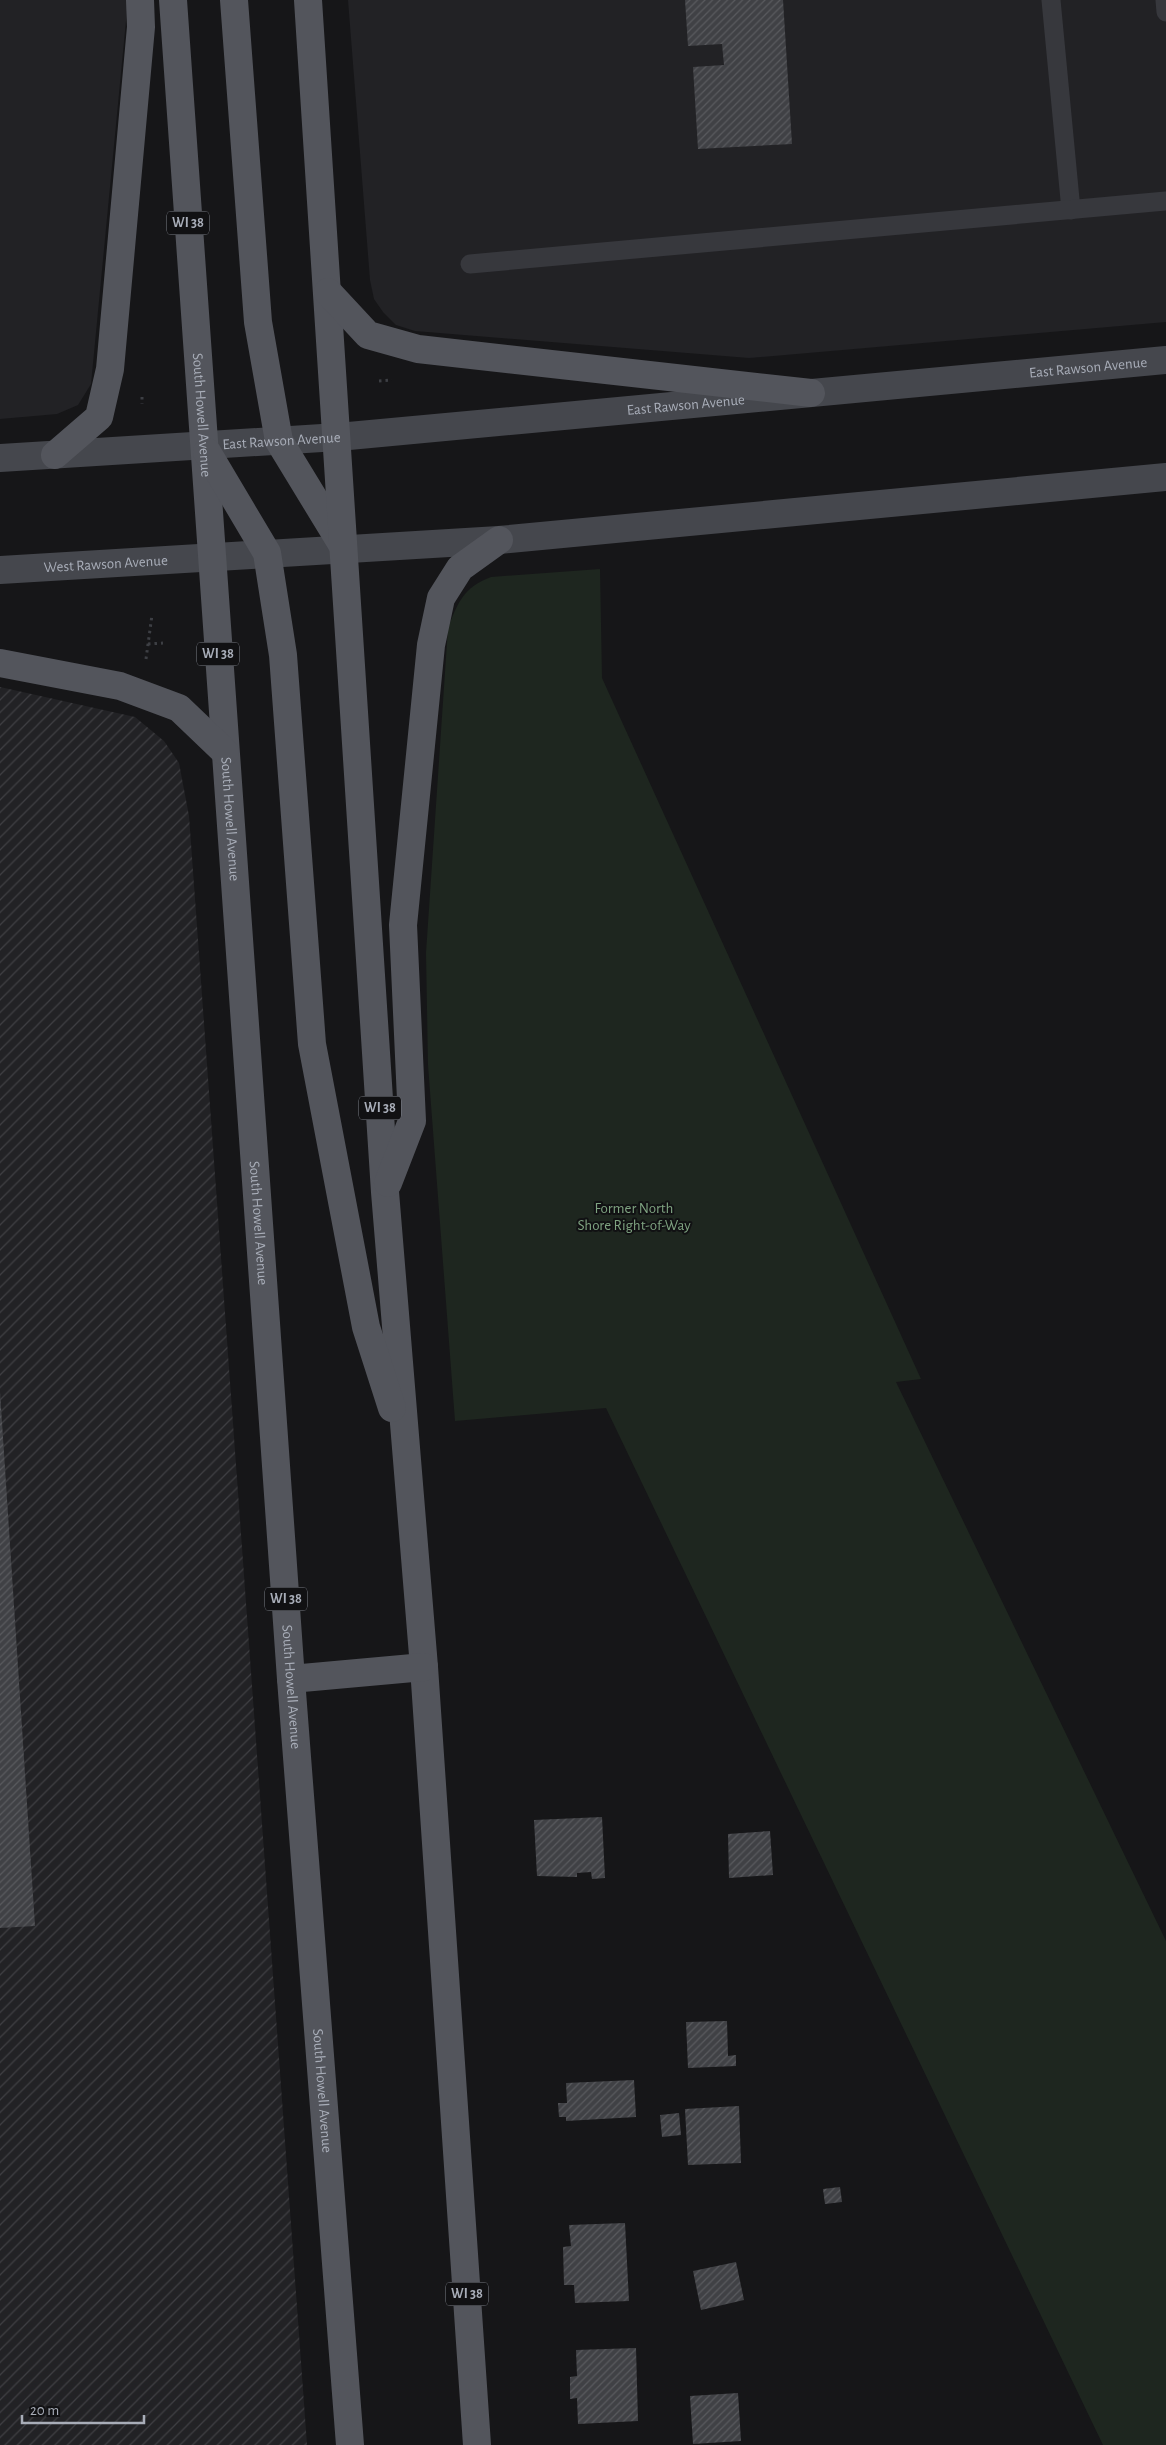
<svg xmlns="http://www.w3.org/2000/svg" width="1166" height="2445" font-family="'Alegreya Sans',sans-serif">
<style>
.built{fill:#222225}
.industrial{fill:url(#industrial-furrows)}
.green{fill:#1e261f}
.building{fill:url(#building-hatch)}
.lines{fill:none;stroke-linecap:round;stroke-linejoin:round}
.path{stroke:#3d3f44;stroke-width:3;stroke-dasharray:2.5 4;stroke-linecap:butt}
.lane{stroke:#37383d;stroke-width:19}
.secondary{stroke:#45474d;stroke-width:28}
.primary{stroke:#53555c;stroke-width:28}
.labels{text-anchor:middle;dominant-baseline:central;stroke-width:4;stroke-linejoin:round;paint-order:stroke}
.shield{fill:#111113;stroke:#7b7e86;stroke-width:1}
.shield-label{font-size:14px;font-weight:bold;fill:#a8adb8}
.street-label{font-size:15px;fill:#a8adb8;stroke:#111113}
.park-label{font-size:15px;fill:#7fa381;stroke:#111113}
</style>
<defs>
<pattern id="industrial-furrows" width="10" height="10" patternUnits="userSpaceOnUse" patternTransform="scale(1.25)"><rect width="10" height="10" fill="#222225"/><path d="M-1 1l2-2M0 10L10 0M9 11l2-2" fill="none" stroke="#3f3f43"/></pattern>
<pattern id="building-hatch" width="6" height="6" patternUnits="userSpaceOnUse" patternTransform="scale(1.25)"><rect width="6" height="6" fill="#404145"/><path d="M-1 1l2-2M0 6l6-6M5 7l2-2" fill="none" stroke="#595a5e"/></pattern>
</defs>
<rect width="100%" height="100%" fill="#161618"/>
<g class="built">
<path d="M0,0h128l-37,384 -13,21 -21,9 -57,5z"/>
<path d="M348,0h818v322l-417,36 -334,-27 -19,-6 -13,-13 -9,-13 -4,-19z"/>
</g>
<path class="industrial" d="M0,687l135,30 29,24 15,22 10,53 118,1629h-307z"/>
<path class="green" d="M600,569l2,109 319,701 -25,3 270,559v504h-63l-497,-1037 -151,13 -27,-356 -2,-112 22,-325c10,-26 16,-41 43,-51z"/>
<g class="building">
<path d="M685,0h98l9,144 -94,5 -5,-82 31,-2 -2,-21 -34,2z"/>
<path d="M0,1392l35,534 -35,2z"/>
<path d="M602,1817l3,61 -13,1 -1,-7 -14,1v4l-40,-1 -3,-56z"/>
<path d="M770,1831l3,44 -44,3 -1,-44z"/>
<path d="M727,2021l1,35 8,-1v11l-48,2 -2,-46z"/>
<path d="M634,2080l2,37 -70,4v-4h-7l-1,-14h9l-1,-20z"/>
<path d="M739,2106l2,57 -53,2 -3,-56z"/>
<path d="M679,2113l2,22 -19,2 -2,-22z"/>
<path d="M840,2187l2,15 -17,2 -2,-15z"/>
<path d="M625,2223l4,78 -54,2 -1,-18h-10l-1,-38 8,-1 -2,-21z"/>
<path d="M736,2262l8,38 -43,10 -8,-39z"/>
<path d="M636,2348l2,73 -60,3 -1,-26 -7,1v-22l7,-1 -1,-26z"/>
<path d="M738,2393l3,48 -48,3 -3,-48z"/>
</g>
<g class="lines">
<g class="path">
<path d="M379,381l13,-1"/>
<path d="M142,397v7"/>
<path d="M148,644l15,-1"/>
<path d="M146,659l6,-44"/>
</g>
<g class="lane">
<path d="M1051,0l20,210"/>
<path d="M1165,0l1,12"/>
<path d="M470,264l696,-63"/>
</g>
<g class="secondary">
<path id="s1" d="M0,458l338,-21 828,-77"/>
<path id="s2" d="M0,570l499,-30 667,-63"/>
</g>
<g class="primary">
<path id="s3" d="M173,0l118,1679 59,766"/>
<path d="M234,0l24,322 21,119 64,105"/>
<path d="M308,0l77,1192 39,475 53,778"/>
<path d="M328,292l40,43 50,14 393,44"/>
<path d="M207,452l60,101 16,102 29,389 54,283 26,81"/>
<path d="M55,455l44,-38 11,-48 31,-342 -1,-27"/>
<path d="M0,663l120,23 59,22 46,44"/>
<path d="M388,1183l24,-62 -9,-196 28,-280 10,-47 19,-30 39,-28"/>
<path d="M291,1679l133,-12"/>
</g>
</g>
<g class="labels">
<g class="shield">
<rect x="167" y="211.5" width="42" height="23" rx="4"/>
<rect x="197" y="642.5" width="42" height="23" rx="4"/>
<rect x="359" y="1096.5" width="42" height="23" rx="4"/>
<rect x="265" y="1587.5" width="42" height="23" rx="4"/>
<rect x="446" y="2282.5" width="42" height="23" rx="4"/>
</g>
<g class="shield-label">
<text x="188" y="223">WI 38</text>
<text x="218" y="654">WI 38</text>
<text x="380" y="1108">WI 38</text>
<text x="286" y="1599">WI 38</text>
<text x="467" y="2294">WI 38</text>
</g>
<g class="street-label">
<text stroke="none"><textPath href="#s1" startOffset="1092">East Rawson Avenue</textPath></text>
<text stroke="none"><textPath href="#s1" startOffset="688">East Rawson Avenue</textPath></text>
<text stroke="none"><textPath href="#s3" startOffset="416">South Howell Avenue</textPath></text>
<text stroke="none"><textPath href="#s1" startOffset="282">East Rawson Avenue</textPath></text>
<text stroke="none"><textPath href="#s2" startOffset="106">West Rawson Avenue</textPath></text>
<text stroke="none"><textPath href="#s3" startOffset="821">South Howell Avenue</textPath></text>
<text stroke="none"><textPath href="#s3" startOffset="1226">South Howell Avenue</textPath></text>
<text stroke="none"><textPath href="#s3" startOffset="1691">South Howell Avenue</textPath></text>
<text stroke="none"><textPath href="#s3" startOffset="2096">South Howell Avenue</textPath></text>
</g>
<g class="park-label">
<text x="634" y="1208">Former North<tspan x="634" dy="17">Shore Right-of-Way</tspan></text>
</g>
</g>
<path d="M22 2415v8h122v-8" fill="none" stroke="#a8adb8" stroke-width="2.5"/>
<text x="30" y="2415" font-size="15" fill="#a8adb8" stroke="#111113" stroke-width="4" paint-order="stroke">20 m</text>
</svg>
